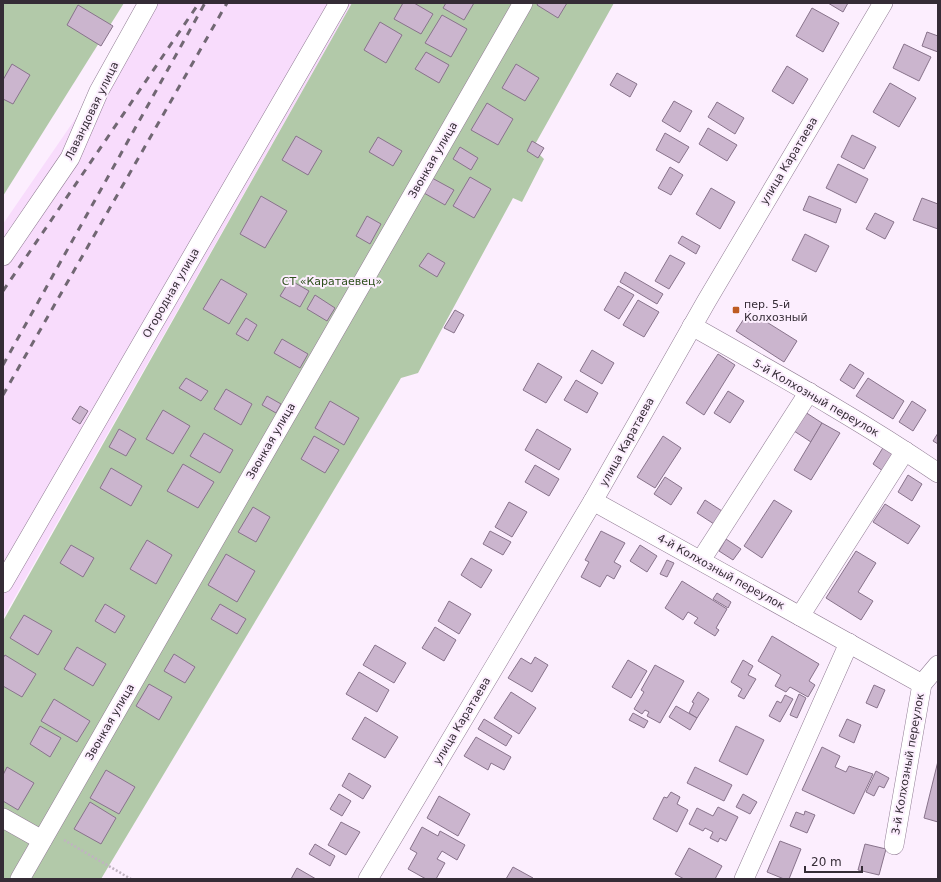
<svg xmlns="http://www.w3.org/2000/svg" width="941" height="882" font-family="'DejaVu Sans',sans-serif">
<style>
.built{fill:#f8dcfc}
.green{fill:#b2c9a9}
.building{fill:#cbb5ce;stroke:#88738b}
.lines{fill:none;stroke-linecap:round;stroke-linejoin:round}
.minor-casing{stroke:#917c94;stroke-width:20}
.path{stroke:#c0b3c1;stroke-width:2.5;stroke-dasharray:2 2;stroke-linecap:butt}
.minor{stroke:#fff;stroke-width:19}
.rail{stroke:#716773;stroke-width:3;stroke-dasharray:7 7;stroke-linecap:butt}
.poi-dot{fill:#be5b22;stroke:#fceefe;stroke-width:1.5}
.labels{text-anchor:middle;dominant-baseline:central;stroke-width:4;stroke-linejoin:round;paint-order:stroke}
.street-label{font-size:11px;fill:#352c36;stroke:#fceefe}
.park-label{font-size:11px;fill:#2e501c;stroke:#fceefe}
.poi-label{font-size:11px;fill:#352c36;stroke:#fceefe;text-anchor:start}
</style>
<rect width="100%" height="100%" fill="#fceefe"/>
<path class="built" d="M150,3h202l-349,615v-394l123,-179z"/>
<g class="green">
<path d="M3,3h121l-121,193z"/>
<path d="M352,3h262l-81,145 11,11 -22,43 -9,-4 -95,175 -17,5 -300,501h-98v-258z"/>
</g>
<g class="building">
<path d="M403,3h11l19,11 -12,20 -27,-15z"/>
<path d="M446,3h28l-10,17 -21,-12z"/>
<path d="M538,3h29l-9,15 -21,-13z"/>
<path d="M828,3h20l-5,9z"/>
<path d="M78,5l35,21 -12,20 -34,-21z"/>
<path d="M812,8l27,15 -16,29 -27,-16z"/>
<path d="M442,15l25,14 -16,28 -26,-14z"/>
<path d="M380,22l22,13 -16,28 -22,-13z"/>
<path d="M927,32l11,4v16l-16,-6z"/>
<path d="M904,44l27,13 -12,24 -26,-13z"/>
<path d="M426,52l23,13 -10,18 -24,-14z"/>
<path d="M12,64l18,11 -17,29 -10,-5v-19z"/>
<path d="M516,64l23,14 -14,23 -23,-13z"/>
<path d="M787,66l21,13 -15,25 -21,-13z"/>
<path d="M617,73l20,11 -7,13 -20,-12z"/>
<path d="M890,83l26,15 -17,29 -26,-15z"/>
<path d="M674,101l18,10 -12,21 -18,-11z"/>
<path d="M717,102l27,16 -9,16 -27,-17z"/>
<path d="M487,103l26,16 -15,26 -27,-15z"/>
<path d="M708,128l29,17 -10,16 -28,-17z"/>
<path d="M665,133l24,14 -10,16 -23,-13z"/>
<path d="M852,135l24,12 -12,22 -23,-12z"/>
<path d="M296,136l26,15 -14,24 -26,-15z"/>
<path d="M378,137l24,14 -9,15 -24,-14z"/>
<path d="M532,141l12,7 -6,10 -11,-7z"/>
<path d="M460,147l18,11 -7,12 -18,-11z"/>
<path d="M838,164l30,15 -12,24 -30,-15z"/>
<path d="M670,167l13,8 -12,20 -13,-7z"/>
<path d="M470,177l21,12 -17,29 -21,-12z"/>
<path d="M432,178l22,12 -9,15 -21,-12z"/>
<path d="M711,188l24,14 -15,27 -24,-15z"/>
<path d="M261,196l26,15 -22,37 -25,-14z"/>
<path d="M809,196l32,13 -5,14 -33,-13z"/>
<path d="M922,198l16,6v25l-25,-9z"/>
<path d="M875,213l19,9 -9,17 -19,-10z"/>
<path d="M367,216l14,8 -11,20 -14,-8z"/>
<path d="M805,234l24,12 -13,26 -24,-12z"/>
<path d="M682,236l18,10 -4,8 -18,-11z"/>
<path d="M428,253l17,10 -8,14 -18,-11z"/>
<path d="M670,255l15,8 -16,26 -14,-8z"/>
<path d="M625,272l38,22 -6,10 -37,-22z"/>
<path d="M221,279l26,15 -18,30 -26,-15z"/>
<path d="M290,280l19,11 -9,16 -20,-11z"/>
<path d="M618,286l16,9 -15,24 -15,-9z"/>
<path d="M315,295l20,13 -8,13 -20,-12z"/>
<path d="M638,300l21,12 -15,25 -21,-12z"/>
<path d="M455,310l9,5 -10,18 -10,-5z"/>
<path d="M749,311l48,30 -13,21 -48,-31z"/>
<path d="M246,318l11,7 -9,16 -12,-7z"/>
<path d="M282,339l26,15 -8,14 -26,-15z"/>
<path d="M592,350l22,13 -12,21 -22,-13z"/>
<path d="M718,354l17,11 -31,50 -18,-12z"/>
<path d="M538,363l24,14 -16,26 -23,-13z"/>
<path d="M850,364l14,9 -10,16 -14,-9z"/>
<path d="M186,378l22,13 -7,10 -22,-13z"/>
<path d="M868,378l36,23 -11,18 -37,-23z"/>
<path d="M576,380l22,13 -11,20 -23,-13z"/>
<path d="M226,389l26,15 -11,21 -27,-16z"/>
<path d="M728,391l16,10 -14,22 -16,-10z"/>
<path d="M267,396l14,8 -5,9 -14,-8z"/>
<path d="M330,401l29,17 -15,27 -29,-17z"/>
<path d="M912,401l14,9 -13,21 -14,-9z"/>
<path d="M80,406l8,5 -8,13 -8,-5z"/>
<path d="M163,410l27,16 -17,28 -27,-15z"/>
<path d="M805,412l17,11 -11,19 -17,-11z"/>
<path d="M822,423l18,10 -29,47 -17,-10z"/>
<path d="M119,429l17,10 -10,17 -17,-9z"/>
<path d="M537,429l34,20 -12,21 -34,-20z"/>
<path d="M204,433l29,17 -13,23 -30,-17z"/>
<path d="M938,433v11l-5,-3z"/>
<path d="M314,436l25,14 -14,23 -24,-14z"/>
<path d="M663,436l18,12 -26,40 -18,-11z"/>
<path d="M884,446l10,7 -11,18 -10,-7z"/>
<path d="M183,464l31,18 -16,26 -31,-17z"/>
<path d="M535,465l24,14 -10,17 -24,-14z"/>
<path d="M111,468l31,18 -11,20 -31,-18z"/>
<path d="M908,475l14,9 -10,17 -14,-9z"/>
<path d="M665,477l17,11 -11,17 -17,-11z"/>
<path d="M705,500l17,11 -8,13 -17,-11z"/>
<path d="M774,500l18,11 -30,47 -18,-12z"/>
<path d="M509,502l18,10 -15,25 -17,-10z"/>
<path d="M885,504l35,22 -12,18 -35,-22z"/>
<path d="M253,507l17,10 -14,25 -18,-10z"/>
<path d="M490,531l21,11 -8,13 -20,-11z"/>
<path d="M601,531l24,12 -11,19 7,4 -7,13 -7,-4 -7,12 -19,-10 8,-15 -4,-2z"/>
<path d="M726,539l15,10 -8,11 -14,-9z"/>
<path d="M147,540l25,15 -16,29 -26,-15z"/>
<path d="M71,545l23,13 -11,19 -23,-14z"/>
<path d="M640,545l17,11 -10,16 -17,-11z"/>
<path d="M856,551l20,12 -18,29 15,9 -12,19 -35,-22z"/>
<path d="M226,554l29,17 -18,31 -29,-17z"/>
<path d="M471,558l21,12 -11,18 -20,-13z"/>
<path d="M667,560l7,3 -7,14 -7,-3z"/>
<path d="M682,581l45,28 -11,19 3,2 -4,6 -21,-13 4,-5 -10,-6 -5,8 -18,-12z"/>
<path d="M717,593l14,9 -3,6 -15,-9z"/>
<path d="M449,601l22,13 -12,20 -21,-13z"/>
<path d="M105,604l20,12 -10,17 -20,-12z"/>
<path d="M220,604l26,15 -9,15 -26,-15z"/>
<path d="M24,615l28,16 -14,24 -28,-17z"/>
<path d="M435,627l21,13 -12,21 -22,-13z"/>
<path d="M772,636l47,28 -10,17 6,4 -7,12 -18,-10 -4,5 -11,-6 6,-11 -23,-14z"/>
<path d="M375,645l31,18 -12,20 -31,-18z"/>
<path d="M77,647l29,17 -13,22 -29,-17z"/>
<path d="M174,654l21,13 -10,16 -21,-12z"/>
<path d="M5,655l31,19 -14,23 -19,-11v-28z"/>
<path d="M535,657l13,8 -16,27 -24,-14 13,-20 10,6z"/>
<path d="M628,660l19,11 -16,27 -19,-11z"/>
<path d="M743,660l10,6 -5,9 8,4 -12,20 -6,-3 4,-7 -11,-7z"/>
<path d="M655,665l29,16 -24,42 -13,-7 2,-4 -4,-2 -3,4 -8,-5 10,-17 -3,-2z"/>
<path d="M359,672l30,18 -12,22 -31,-18z"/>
<path d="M149,684l23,13 -13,23 -23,-14z"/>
<path d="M874,685l11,5 -8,18 -11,-5z"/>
<path d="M511,692l25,16 -17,26 -25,-16z"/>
<path d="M698,692l11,7 -12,19 -8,-5 5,-10 -2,-1z"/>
<path d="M799,694l7,4 -9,20 -7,-3z"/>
<path d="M785,695l8,4 -13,23 -11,-6 8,-15 4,2z"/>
<path d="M54,699l36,22 -13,21 -36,-21z"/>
<path d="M676,706l21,12 -7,12 -21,-13z"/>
<path d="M633,713l15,8 -4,7 -15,-8z"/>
<path d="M365,717l33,20 -13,21 -33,-19z"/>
<path d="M484,719l28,17 -6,10 -28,-17z"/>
<path d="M847,719l14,6 -7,18 -15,-7z"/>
<path d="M40,726l21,12 -11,19 -20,-13z"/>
<path d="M736,726l28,14 -17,35 -28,-14z"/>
<path d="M476,737l35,20 -7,13 -13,-7 -3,7 -24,-14z"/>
<path d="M822,747l18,9 -5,11 11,5 3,-6 24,8 -19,40 -52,-24z"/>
<path d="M938,761v61l-14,-4z"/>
<path d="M7,767l27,16 -16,27 -15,-9v-26z"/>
<path d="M695,767l37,18 -8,16 -37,-18z"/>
<path d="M106,770l29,17 -16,27 -29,-16z"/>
<path d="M876,771l13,7 -5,10 -5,-2 -5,10 -8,-4z"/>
<path d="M349,773l22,13 -8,13 -21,-13z"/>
<path d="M671,792l9,5 -3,7 11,6 -11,22 -24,-13 11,-22 3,1z"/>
<path d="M339,794l12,7 -9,15 -12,-7z"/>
<path d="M743,794l14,8 -7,12 -14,-7z"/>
<path d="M439,796l31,18 -12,22 -31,-18z"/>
<path d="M90,802l26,16 -15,26 -27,-15z"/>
<path d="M718,807l20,10 -12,24 -6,-3 -2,4 -8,-4 3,-6 -8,-4 -2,3 -14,-7 8,-16 16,8z"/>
<path d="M805,811l10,4 -8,18 -17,-7 6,-14 8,3z"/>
<path d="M341,822l19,10 -14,23 -18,-10z"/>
<path d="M422,827l16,9 2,-5 25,14 -8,15 -15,-9 -5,8 8,4 -9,16h-10l-18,-10 9,-16 -7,-4z"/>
<path d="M780,841l21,8 -12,30h-5l-17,-7z"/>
<path d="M315,844l20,12 -5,10 -21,-12z"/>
<path d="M865,844l21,5 -7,26 -21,-5z"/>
<path d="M689,848l33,18 -7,13h-31l-9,-5z"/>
<path d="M513,867l20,11v1h-27z"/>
<path d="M297,868l19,11h-25z"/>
</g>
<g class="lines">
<g class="minor-casing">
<g id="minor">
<path d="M3,256l67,-98 29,-67 49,-88"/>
<path d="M692,326c83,47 167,93 246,147"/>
<path d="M593,501l329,183"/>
<path d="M701,560l108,-168"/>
<path d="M3,583l336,-580"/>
<path d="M800,616l105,-165"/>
<path d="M3,818l39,22"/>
<path d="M894,845l28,-161 16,-19"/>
<path d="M20,879l503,-876"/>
<path d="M368,879l225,-378 113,-199 177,-299"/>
<path d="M744,879l105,-236"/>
</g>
</g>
<path class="path" d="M64,840l67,39"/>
<use href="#minor" class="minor"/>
<g class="rail">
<path d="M3,291l196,-288"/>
<path d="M3,365l202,-362"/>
<path d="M3,395l224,-392"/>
</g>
</g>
<rect class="poi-dot" x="732" y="306" width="8" height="8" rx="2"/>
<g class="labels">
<g class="street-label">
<text transform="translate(92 111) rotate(-64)">Лавандовая улица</text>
<text transform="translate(433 160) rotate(-60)">Звонкая улица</text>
<text transform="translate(789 161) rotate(-59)">улица Каратаева</text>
<text transform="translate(171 293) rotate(-60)">Огородная улица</text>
<text transform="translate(816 398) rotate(30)">5-й Колхозный переулок</text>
<text transform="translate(271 441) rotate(-60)">Звонкая улица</text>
<text transform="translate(627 442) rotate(-61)">улица Каратаева</text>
<text transform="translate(721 572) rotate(29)">4-й Колхозный переулок</text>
<text transform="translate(462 721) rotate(-59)">улица Каратаева</text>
<text transform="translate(110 722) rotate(-60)">Звонкая улица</text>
<text transform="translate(908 764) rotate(-80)">3-й Колхозный переулок</text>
</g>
<g class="park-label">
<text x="332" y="281">СТ «Каратаевец»</text>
</g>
<g class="poi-label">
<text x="744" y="304">пер. 5-й<tspan x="744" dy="13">Колхозный</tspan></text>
</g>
</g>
<rect width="941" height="882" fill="none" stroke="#352c36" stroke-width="8"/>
<path d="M805 866v6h57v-6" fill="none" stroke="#352c36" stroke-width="2"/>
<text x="811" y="866" font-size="12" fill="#352c36" stroke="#fceefe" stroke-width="3" paint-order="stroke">20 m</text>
</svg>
